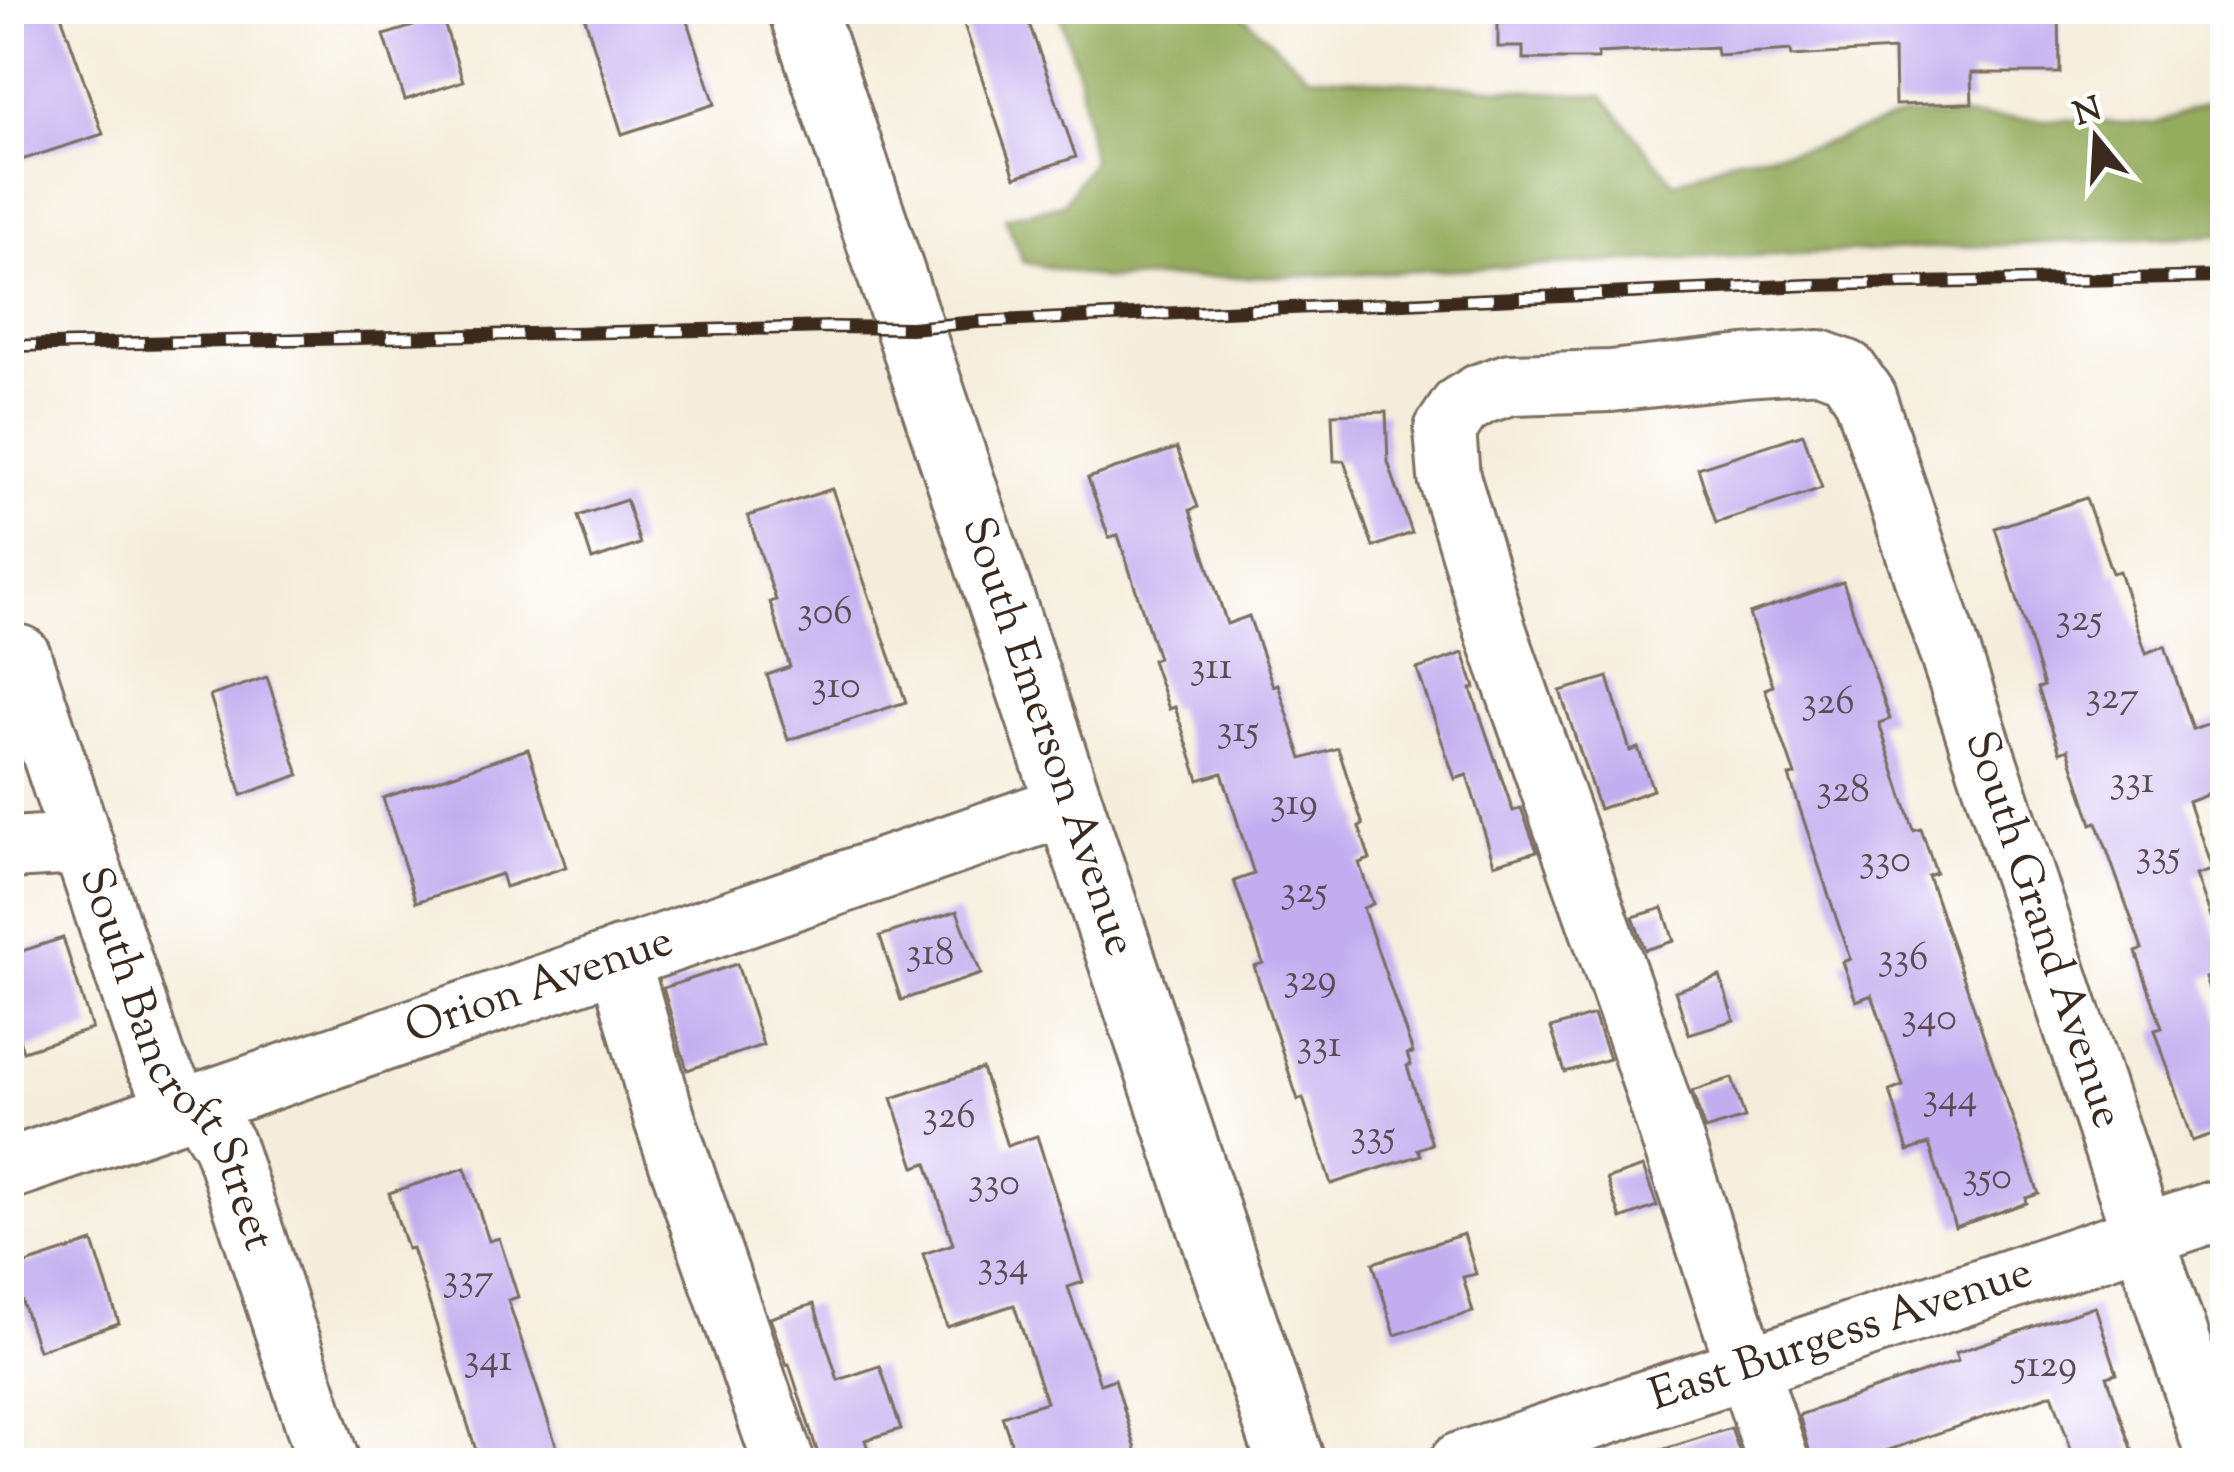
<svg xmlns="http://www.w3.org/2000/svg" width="2234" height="1472" font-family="'Sorts Mill Goudy',serif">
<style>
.forest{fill:#94ac5d;stroke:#686b3e;stroke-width:3}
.building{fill:#c1adef}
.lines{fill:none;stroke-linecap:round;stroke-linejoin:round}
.minor-casing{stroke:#7c6e60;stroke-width:66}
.major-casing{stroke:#7c6e60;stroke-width:72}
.minor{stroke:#fff;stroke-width:60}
.major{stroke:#fff;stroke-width:66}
.rail-casing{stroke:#3b2a1e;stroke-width:14}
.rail{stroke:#fff;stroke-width:9;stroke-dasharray:27;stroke-linecap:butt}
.labels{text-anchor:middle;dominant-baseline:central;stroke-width:12;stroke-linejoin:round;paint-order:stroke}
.number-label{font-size:39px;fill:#5c4b52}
.street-label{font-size:45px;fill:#3b2a1e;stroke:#fff}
</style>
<rect width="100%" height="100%" fill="#fff"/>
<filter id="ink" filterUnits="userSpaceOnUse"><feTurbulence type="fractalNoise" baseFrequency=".00833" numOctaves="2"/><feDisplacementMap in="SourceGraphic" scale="24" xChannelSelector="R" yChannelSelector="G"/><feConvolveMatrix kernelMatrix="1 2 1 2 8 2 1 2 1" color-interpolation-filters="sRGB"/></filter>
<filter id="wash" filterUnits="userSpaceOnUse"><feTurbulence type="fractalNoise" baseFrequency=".004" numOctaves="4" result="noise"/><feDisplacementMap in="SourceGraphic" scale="48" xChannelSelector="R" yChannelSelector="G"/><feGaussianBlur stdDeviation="2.7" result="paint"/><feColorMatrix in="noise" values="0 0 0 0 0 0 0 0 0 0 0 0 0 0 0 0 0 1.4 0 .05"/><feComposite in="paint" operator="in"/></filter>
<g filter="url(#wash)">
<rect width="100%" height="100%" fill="#f5eddb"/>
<path class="forest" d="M1058,9h178l72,66 295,21 71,87 63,-26 76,-9 91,-33 250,9 71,-29v140l-923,41 -198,3 -81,-17 -18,-45 58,-13 29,-43 -13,-85z"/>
<g id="blocks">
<g class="building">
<path d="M9,9h50l44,125 -94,30z"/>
<path d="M582,9h102l31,95 -93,30z"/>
<path d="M959,9h65l52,148 -61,20z"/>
<path d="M1498,9h561l1,64h-89l1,30 -77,2 -1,-55 -102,6 -1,-6 -74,5 -1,-8 -118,6v6h-75v-12h-25z"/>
<path d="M442,17l21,64 -58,19 -21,-65z"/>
<path d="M1386,412l2,50 24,71 -39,14 -29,-86h-10l-2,-47z"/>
<path d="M1803,434l19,54 -106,35 -18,-55z"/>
<path d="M1177,448l21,59 -8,3 37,114 22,-8 24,70 5,-2 24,75 36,-11 25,77 -4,2 11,32 -11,4 14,41 -10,4 50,145 -6,1 4,11 -4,1 25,78 -14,5 3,6 -90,29 -28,-86 -5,2 -44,-134 9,-3 -29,-82 20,-7 -32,-101 -23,7 -24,-73 -6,2 -17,-49 6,-2 -40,-123 -9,3 -21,-60z"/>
<path d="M832,489l74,213 -118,38 -21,-65 23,-8 -20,-65 6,-2 -28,-84z"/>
<path d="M2086,498l26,75 7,-2 27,82 19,-7 28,83 32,-12v70l-37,14 23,69 -16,5 30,85v11l-20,7 20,63v89l-33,11 -37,-111 7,-2 -26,-76 6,-3 -45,-127 -5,2 -24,-75 -8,3 -22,-64 6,-2 -49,-158z"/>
<path d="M626,500l14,44 -48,16 -14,-44z"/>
<path d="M1843,582l47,137 -11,4 35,108 7,-2 15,44 -8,3 111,318 -13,4 1,5 -72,24 -26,-83 -21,7 -18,-60 13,-5 -31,-91 -16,6 -14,-39 8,-3 -61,-183 6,-1 -30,-86 8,-3 -24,-72z"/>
<path d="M1463,653l12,35 -4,1 42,122 8,-3 16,43 -43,13 -27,-89 -12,4 -38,-110z"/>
<path d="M267,677l32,98 -57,20 -32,-99z"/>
<path d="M1608,677l22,74 8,-3 15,42 -54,19 -39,-118z"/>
<path d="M528,749l38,118 -61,20 -4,-13 -85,28 -33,-104z"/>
<path d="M1663,908l11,33 -29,9 -12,-33z"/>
<path d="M957,911l24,63 -80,26 -21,-64z"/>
<path d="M63,938l29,91 -69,22 -14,-44v-52z"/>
<path d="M737,964l26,81 -76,25 -24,-82z"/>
<path d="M1720,976l14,44 -45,14 -14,-43z"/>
<path d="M1594,1015l15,44 -44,13 -14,-44z"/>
<path d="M982,1069l25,77 30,-10 46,146 -15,5 32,97 15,-5 25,84h-122l-16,-47 44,-14 -32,-97 -67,22 -24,-73 30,-10 -26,-81 -12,4 -23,-69z"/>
<path d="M1732,1078l13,40 -40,12 -13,-39z"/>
<path d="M1643,1167l14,39 -36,13 -14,-40z"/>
<path d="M465,1168l24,73 10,-3 19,59 -10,3 54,163h-82l-68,-215 -5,1 -18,-56z"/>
<path d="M1464,1234l12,40 -13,3 10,35 -78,23 -22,-72z"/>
<path d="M93,1242l26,81 -81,27 -27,-81z"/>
<path d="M814,1304l24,76 42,-14 21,63 -36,11 7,23h-51l-32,-99 -2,1 -17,-47z"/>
<path d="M2095,1306l22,67 -10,3 30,87h-61l-24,-69 -201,69h-38l-14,-48 159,-54 -3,-8z"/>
<path d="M1731,1428l12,35h-97l-1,-8z"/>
</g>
</g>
</g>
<g filter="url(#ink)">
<use href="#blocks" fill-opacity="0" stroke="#7c6e60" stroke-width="3"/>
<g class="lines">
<g class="minor-casing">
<g id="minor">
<path id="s1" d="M9,656h11l135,406 19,31 33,25 17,27 105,318"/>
<path d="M9,848l73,-4"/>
<path d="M619,958l45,159 120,346"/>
<path id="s2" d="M9,1169l1059,-364"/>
<path id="s3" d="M1460,1463l765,-255"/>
<path id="s4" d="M1779,1463l-147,-445 -136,-386 -47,-155 -4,-47 16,-24 20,-12 29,-10 101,-3 133,-15 76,-5 27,10 18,26 354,1066"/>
</g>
</g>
<g class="major-casing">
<g id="major">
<path id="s5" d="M802,9l489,1454"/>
</g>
</g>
<use href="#minor" class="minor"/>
<use href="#major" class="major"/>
<g class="rail-casing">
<path id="rail" d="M9,346l822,-19 80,1 66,-6 831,-37 417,-8"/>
</g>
<use href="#rail" class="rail"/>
</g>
</g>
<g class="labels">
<g class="number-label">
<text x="825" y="614">306</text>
<text x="2079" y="621">325</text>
<text x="1211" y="669">311</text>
<text x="836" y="688">310</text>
<text x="2112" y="699">327</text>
<text x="1828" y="704">326</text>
<text x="1238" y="732">315</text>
<text x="2132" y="783">331</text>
<text x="1843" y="792">328</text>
<text x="1294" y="805">319</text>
<text x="2158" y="857">335</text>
<text x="1885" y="862">330</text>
<text x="1304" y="893">325</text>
<text x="930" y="955">318</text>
<text x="1903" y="960">336</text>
<text x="1310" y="981">329</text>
<text x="1929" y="1020">340</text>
<text x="1319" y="1047">331</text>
<text x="1950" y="1100">344</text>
<text x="949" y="1118">326</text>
<text x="1373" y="1137">335</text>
<text x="1987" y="1179">350</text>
<text x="994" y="1185">330</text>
<text x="1003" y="1268">334</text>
<text x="468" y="1281">337</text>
<text x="488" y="1361">341</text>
<text x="2045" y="1367">5129</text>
</g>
<g class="street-label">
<text stroke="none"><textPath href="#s5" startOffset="768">South Emerson Avenue</textPath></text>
<text stroke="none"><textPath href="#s4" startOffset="2103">South Grand Avenue</textPath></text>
<text stroke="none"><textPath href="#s2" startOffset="561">Orion Avenue</textPath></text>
<text stroke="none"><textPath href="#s1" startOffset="447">South Bancroft Street</textPath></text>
<text stroke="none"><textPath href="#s3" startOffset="402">East Burgess Avenue</textPath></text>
</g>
</g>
<rect width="2234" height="1472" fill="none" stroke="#fff" stroke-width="48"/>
<g transform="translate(2096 138) rotate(342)" stroke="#ffffff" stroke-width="9" paint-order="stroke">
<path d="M0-9L21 45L0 30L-21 45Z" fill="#3b2a1e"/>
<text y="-18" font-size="33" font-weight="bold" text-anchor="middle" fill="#3b2a1e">N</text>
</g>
</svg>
